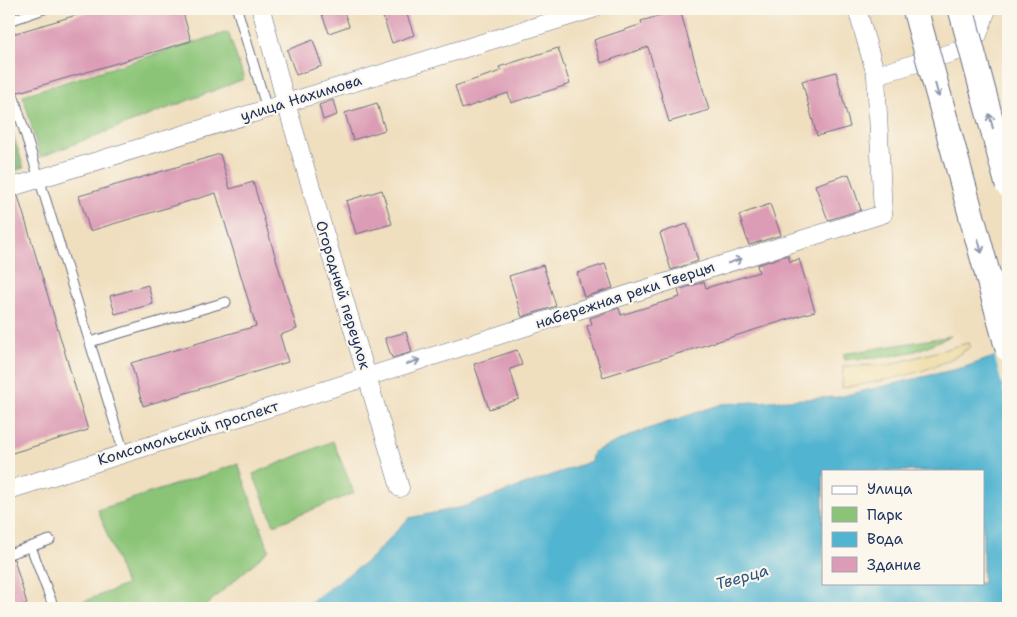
<svg xmlns="http://www.w3.org/2000/svg" width="1017" height="617" font-family="'Shantell Sans',sans-serif">
<style>
.green{fill:#8bc477;stroke:#537a6a}
.forest{fill:#70aa68;stroke:#466c63}
.sand{fill:#eeda9e;stroke:#84847e}
.water{fill:#51b4d0;stroke:#367297;fill-rule:evenodd}
.pier{fill:#f0dfbf}
.building{fill:#dc9cb5}
.lines{fill:none;stroke-linecap:round;stroke-linejoin:round}
.service-casing{stroke:#666d80;stroke-width:11}
.minor-casing{stroke:#666d80;stroke-width:19}
.service{stroke:#fff;stroke-width:9}
.minor{stroke:#fff;stroke-width:18}
.secondary-bridge-casing{stroke:#666d80;stroke-width:27;stroke-linecap:butt}
.secondary-bridge{stroke:#fff;stroke-width:25}
.oneway{stroke:#8d97ae}
.labels{text-anchor:middle;dominant-baseline:central;stroke-width:4.5;stroke-linejoin:round;paint-order:stroke}
.street-label{font-size:15px;fill:#1b2f5e;stroke:#fbf7ec}
.water-label{font-size:16px;font-style:italic;fill:#2b5780;stroke:#fbf7ec}
</style>
<rect width="100%" height="100%" fill="#fbf7ec"/>
<filter id="ink" filterUnits="userSpaceOnUse"><feTurbulence type="fractalNoise" baseFrequency=".02" numOctaves="2"/><feDisplacementMap in="SourceGraphic" scale="10" xChannelSelector="R" yChannelSelector="G"/><feConvolveMatrix kernelMatrix="1 2 1 2 8 2 1 2 1" color-interpolation-filters="sRGB"/></filter>
<filter id="wash" filterUnits="userSpaceOnUse"><feTurbulence type="fractalNoise" baseFrequency=".0096" numOctaves="4" result="noise"/><feDisplacementMap in="SourceGraphic" scale="20" xChannelSelector="R" yChannelSelector="G"/><feGaussianBlur stdDeviation="1.12" result="paint"/><feColorMatrix in="noise" values="0 0 0 0 0 0 0 0 0 0 0 0 0 0 0 0 0 1.4 0 .05"/><feComposite in="paint" operator="in"/></filter>
<g filter="url(#wash)">
<rect width="100%" height="100%" fill="#f0dfbf"/>
<g class="green">
<path d="M228,32l16,47 -204,78 -17,-62z"/>
<path d="M951,336l-35,15 -30,6 -41,3 -2,-6z"/>
<path d="M333,441l21,52 -80,32 -21,-51z"/>
<path d="M238,464l31,86 -66,58h-136l59,-23 -28,-75z"/>
</g>
<path class="forest" d="M9,122l15,46 -15,4z"/>
<path class="sand" d="M968,343l3,3c-36,28 -86,34 -129,42l1,-22 46,-1z"/>
<path class="water" d="M1008,352v256h-706l68,-49 39,-41 54,-11 128,-46 2,-9 46,-20 83,-28 116,-7 127,-30zM823,471h160v112h-160z"/>
<path class="pier" d="M1008,350v58l-14,-54z"/>
<g id="blocks">
<g class="building">
<path d="M97,9h85l9,32 -172,51 -4,-4 -6,1v-54z"/>
<path d="M320,9h23l6,17 -20,7z"/>
<path d="M405,9l9,26 -22,8 -9,-26z"/>
<path d="M680,10l29,100 -40,12 -21,-75 -47,16 -7,-23 48,-16 -1,-3z"/>
<path d="M313,40l9,26 -26,9 -9,-25z"/>
<path d="M558,48l12,36 -59,19 -3,-10 -46,16 -7,-23 46,-15 -2,-4z"/>
<path d="M836,72l14,55 -33,9 -15,-55z"/>
<path d="M333,100l4,15 -14,5 -4,-15z"/>
<path d="M377,103l8,27 -32,10 -8,-27z"/>
<path d="M220,154l10,35 23,-7 44,147 -17,6 8,27 -145,44 -12,-43 125,-37 -40,-133 -126,38 -11,-35z"/>
<path d="M849,174l12,36 -33,10 -13,-35z"/>
<path d="M382,190l10,34 -36,10 -10,-33z"/>
<path d="M18,196l70,234 -79,24v-256z"/>
<path d="M770,204l11,31 -32,10 -10,-30z"/>
<path d="M687,224l11,37 -27,9 -11,-37z"/>
<path d="M788,255l2,7 9,-3 16,52 -212,66 -16,-51 5,-2 -2,-6 29,-10 2,7 59,-18 -2,-7 26,-8 2,6 53,-16 -2,-7z"/>
<path d="M605,264l8,24 -29,9 -7,-24z"/>
<path d="M543,265l13,41 -34,11 -13,-41z"/>
<path d="M148,285l5,19 -38,10 -5,-18z"/>
<path d="M406,332l6,20 -20,6 -7,-20z"/>
<path d="M517,350l5,15 -12,4 9,30 -30,10 -15,-45z"/>
<path d="M14,559l13,45 -18,4v-48z"/>
</g>
</g>
</g>
<g filter="url(#ink)">
<use href="#blocks" fill-opacity="0" stroke="#666d80" stroke-width="1"/>
<g class="lines">
<g class="service-casing">
<g id="service">
<path d="M237,9l30,100"/>
<path d="M9,21l35,-12"/>
<path d="M13,94l111,359"/>
<path d="M90,342l136,-40"/>
<path d="M31,547l23,61"/>
<path d="M9,554l41,-14"/>
</g>
</g>
<g class="minor-casing">
<g id="minor">
<path d="M261,9l25,94 114,385"/>
<path d="M876,75l82,-24 20,-16 9,-26"/>
<path d="M9,188l584,-179"/>
<path d="M9,490l874,-276 -7,-139 -19,-66"/>
</g>
</g>
<use href="#service" class="service"/>
<use href="#minor" class="minor"/>
<g class="secondary-bridge-casing">
<g id="secondary-bridge">
<path d="M915,9l93,340"/>
<path d="M961,9l47,176"/>
</g>
</g>
<use href="#secondary-bridge" class="secondary-bridge"/>
</g>
<defs><path id="oneway-shaft" d="M-6 0H5M1.5-3L5.5 0L1.5 3" fill="none" stroke-width="1.6" stroke-linecap="round" stroke-linejoin="round" transform="scale(1.25)"/></defs>
<g class="oneway">
<use href="#oneway-shaft" transform="translate(937 90) rotate(75)"/>
<use href="#oneway-shaft" transform="translate(991 121) rotate(-105)"/>
<use href="#oneway-shaft" transform="translate(980 246) rotate(75)"/>
<use href="#oneway-shaft" transform="translate(735 261) rotate(-18)"/>
<use href="#oneway-shaft" transform="translate(413 362) rotate(-18)"/>
</g>
</g>
<g class="labels">
<g class="street-label">
<text transform="translate(301 98) rotate(-17)">улица Нахимова</text>
<text transform="translate(343 295) rotate(73)">Огородный переулок</text>
<text transform="translate(625 295) rotate(-18)">набережная реки Тверцы</text>
<text transform="translate(188 433) rotate(-17)">Комсомольский проспект</text>
</g>
<g class="water-label">
<text transform="translate(742 577) rotate(-16)">Тверца</text>
</g>
</g>
<rect width="1017" height="617" fill="none" stroke="#fbf7ec" stroke-width="30"/>
<rect x="822" y="470" width="162" height="115" fill="#fbf7ec" stroke="#a1a7b3"/>
<rect x="832" y="486" width="25" height="8" fill="#ffffff" stroke="#a1a7b3"/>
<text x="867" y="494" font-size="15" fill="#1b2f5e">Улица</text>
<rect x="832" y="507" width="25" height="15" fill="#8bc477" stroke="#a1a7b3"/>
<text x="867" y="520" font-size="15" fill="#1b2f5e">Парк</text>
<rect x="832" y="532" width="25" height="15" fill="#51b4d0" stroke="#a1a7b3"/>
<text x="867" y="544" font-size="15" fill="#1b2f5e">Вода</text>
<rect x="832" y="557" width="25" height="15" fill="#dc9cb5" stroke="#a1a7b3"/>
<text x="867" y="570" font-size="15" fill="#1b2f5e">Здание</text>
</svg>
